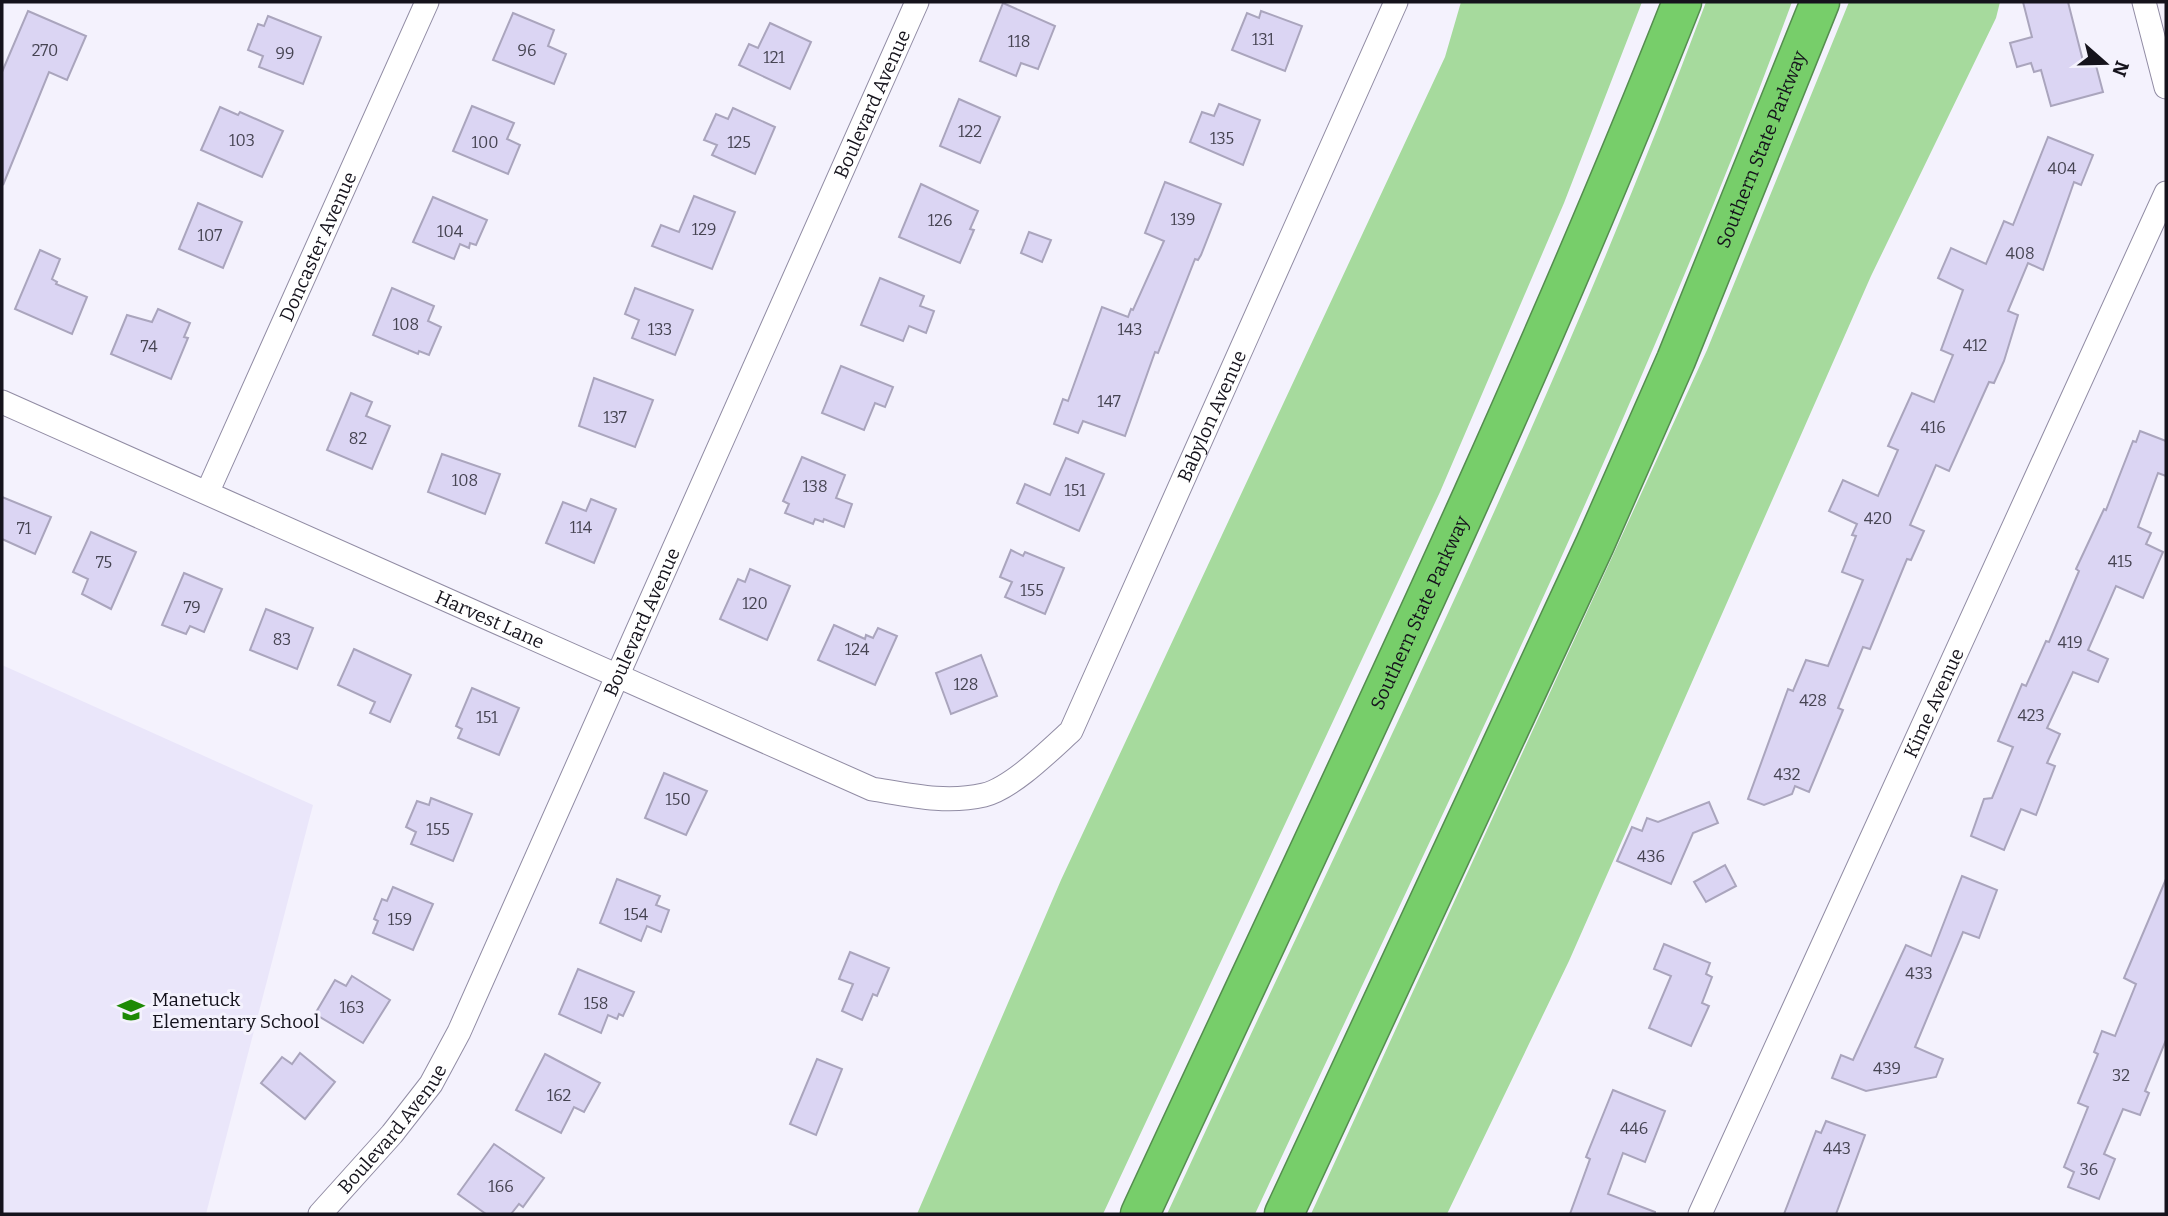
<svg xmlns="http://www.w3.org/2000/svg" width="2168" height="1216" font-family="Bitter,serif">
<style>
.built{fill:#eae6fa}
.green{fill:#a6da9d}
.building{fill:#dbd5f3;stroke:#aaa5bd;stroke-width:2}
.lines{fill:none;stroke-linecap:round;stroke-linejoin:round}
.minor-casing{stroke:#918ca4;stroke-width:25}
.motorway-casing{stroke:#558d4f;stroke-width:41}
.minor{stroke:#fff;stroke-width:23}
.motorway{stroke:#77ce6a;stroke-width:38}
.labels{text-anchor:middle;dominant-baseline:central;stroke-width:6;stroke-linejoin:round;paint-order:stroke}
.number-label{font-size:16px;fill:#464452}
.street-label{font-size:19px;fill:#15131c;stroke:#f4f2fd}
.poi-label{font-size:19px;fill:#15131c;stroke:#f4f2fd;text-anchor:start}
</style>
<rect width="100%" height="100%" fill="#f4f2fd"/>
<path class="built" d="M2,665l311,140 -107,409h-204z"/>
<g class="green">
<path d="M1461,2h181l-78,201 -124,289 -337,722h-186l144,-334 384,-823z"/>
<path d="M1706,2h86c-153,414 -351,812 -537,1212h-88c185,-401 385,-798 539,-1212z"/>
<path d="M1849,2h151l-4,16 -125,258 -302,685 -122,253h-136l396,-864z"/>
</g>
<g class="building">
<path d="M2023,2h45l15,59 11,-3 9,34 -52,14 -10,-36 -7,2 -3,-9 -14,4 -7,-24 22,-6z"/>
<path d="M1003,3l52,23 -17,43 -17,-6 -5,13 -36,-15z"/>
<path d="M28,11l58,25 -19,44 -18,-8 -46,113 -1,-113z"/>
<path d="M1261,11l41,15 -17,45 -53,-21 15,-37 12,5z"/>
<path d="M513,13l41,17 -6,16 18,8 -12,30 -61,-24z"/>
<path d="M268,16l53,21 -18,47 -44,-17 4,-11 -15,-6 10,-26 6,2z"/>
<path d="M770,23l41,19 -21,47 -51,-24 10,-21 9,4z"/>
<path d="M959,99l41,18 -20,46 -40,-17z"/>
<path d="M1219,104l41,16 -17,45 -53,-23 12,-30 12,4z"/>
<path d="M472,106l42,17 -7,16 13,6 -12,29 -55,-23z"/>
<path d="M220,107l18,8 2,-3 43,19 -21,46 -61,-27z"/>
<path d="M733,108l42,19 -20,47 -43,-19 5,-10 -13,-5 12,-26 12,5z"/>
<path d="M2048,137l45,18 -12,30 -7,-3 -31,88 -15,-7 -20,48 10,4 -14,46 -10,22 -5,-1 -40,89 -13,-6 -26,60 14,6 -13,29 -4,-1 -37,90 -7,-2 -25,61 5,2 -34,82 -14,-6 -3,8 -28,11 -16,-6 40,-110 5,2 13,-31 22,6 35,-86 -21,-8 14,-36 -4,-1 5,-11 -28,-13 14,-31 35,16 20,-46 -10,-4 24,-53 22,9 19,-47 -12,-5 22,-60 -25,-12 13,-30 35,16 18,-43 9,4z"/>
<path d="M1165,182l56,22 -20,51 -3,5 -3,-1 -37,94 -3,-1 -30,84 -42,-15 -5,12 -24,-9 9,-25 5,2 34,-94 26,10 3,-8 2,1 31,-69 -19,-8z"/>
<path d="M921,184l57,27 -8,18 4,1 -14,33 -61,-26z"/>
<path d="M694,196l41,16 -23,57 -60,-23 9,-21 18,7z"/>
<path d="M433,197l54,23 -11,25 -6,-2 -1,5 -9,-4 -6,15 -41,-17z"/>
<path d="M198,203l44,19 -19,46 -44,-19z"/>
<path d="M1029,232l22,8 -9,22 -21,-9z"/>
<path d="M40,250l20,9 -8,20 5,3 -1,2 31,13 -15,37 -57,-25z"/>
<path d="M880,278l44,18 -4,10 14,5 -8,22 -17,-7 -6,15 -42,-16z"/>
<path d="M392,288l42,18 -6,15 13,6 -12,28 -10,-4 -1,3 -45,-19z"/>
<path d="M635,288l58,22 -18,45 -43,-17 7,-18 -14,-6z"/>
<path d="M158,309l32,14 -6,14 4,1 -17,41 -60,-25 16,-39 25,7z"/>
<path d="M841,366l52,21 -8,20 -10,-4 -11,27 -42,-17z"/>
<path d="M594,378l59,22 -18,47 -56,-21z"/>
<path d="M351,393l21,9 -6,14 24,10 -18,43 -45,-19z"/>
<path d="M2140,431l26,10v35l-8,-3 -20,54 13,6 -5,11 17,8 -20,46 -27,-12 -28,64 20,9 -10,23 -25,-10 -26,56 13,6 -13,29 8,3 -19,49 -15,-6 -17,41 -33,-14 13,-37 8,-1 21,-51 -15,-6 24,-57 4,2 20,-45 3,1 30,-71 -3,-2 28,-60 2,1 27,-69 3,1z"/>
<path d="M442,454l58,20 -15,40 -57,-22z"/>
<path d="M802,457l43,18 -9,23 16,6 -8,23 -20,-8 -1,3 -8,-3 -2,5 -28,-11 4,-9 -6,-3z"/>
<path d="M1066,458l38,16 -25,57 -62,-28 8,-19 25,11z"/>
<path d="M2,497l49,20 -16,37 -33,-15z"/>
<path d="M591,499l25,10 -22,54 -48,-20 17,-41 23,9z"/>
<path d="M91,532l45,20 -25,57 -29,-15 6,-15 -15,-7z"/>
<path d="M1011,550l12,6 2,-4 39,16 -19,46 -40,-17 7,-15 -12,-5z"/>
<path d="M750,569l40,17 -23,54 -47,-21 18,-40 7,3z"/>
<path d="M184,573l38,16 -18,43 -14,-6 -4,8 -24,-9z"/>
<path d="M266,609l47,19 -16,41 -47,-19z"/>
<path d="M834,625l31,14 1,-4 7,3 5,-10 19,8 -22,49 -57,-25z"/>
<path d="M354,649l57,26 -21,47 -20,-9 5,-11 -37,-17z"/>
<path d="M981,655l16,41 -46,18 -15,-41z"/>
<path d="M472,688l47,20 -20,47 -41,-17 4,-9 -6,-3z"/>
<path d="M664,773l43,18 -21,44 -41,-17z"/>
<path d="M431,798l41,16 -19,47 -42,-17 5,-12 -10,-5 11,-26 12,4z"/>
<path d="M1709,802l9,21 -25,10 -22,51 -54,-23 15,-34 10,4 5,-13 11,4z"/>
<path d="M1725,865l11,21 -30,16 -12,-20z"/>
<path d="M1962,876l35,14 -18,48 -16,-6 -48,115 28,12 -7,18 -70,14 -34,-13 9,-23 12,5 53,-115 25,11z"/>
<path d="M617,879l43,17 -4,9 13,5 -8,22 -14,-6 -6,15 -41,-18z"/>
<path d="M2166,879v161l-21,51 4,2 -9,22 -17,-6 -19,45 11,5 -16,40 -31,-12 6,-15 -10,-5 24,-60 -10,-4 20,-49 -4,-2 8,-21 13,5 21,-52 -12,-6z"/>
<path d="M393,887l40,17 -20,46 -40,-17 5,-12 -4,-2 8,-20 5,2z"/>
<path d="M1664,944l46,19 -4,11 6,3 -10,26 7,3 -18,40 -42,-18 22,-52 -17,-7z"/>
<path d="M850,952l39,16 -12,28 -4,-2 -11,26 -20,-9 11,-27 -14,-5z"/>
<path d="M578,969l56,23 -11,24 -4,-2 -2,5 -9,-4 -7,18 -42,-19z"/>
<path d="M352,976l38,24 -27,43 -48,-29 20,-34 11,6z"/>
<path d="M300,1053l35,29 -30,37 -44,-36 21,-26 10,7z"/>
<path d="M545,1054l55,29 -16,29 -10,-5 -13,26 -45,-23z"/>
<path d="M817,1059l25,10 -26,66 -26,-11z"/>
<path d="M1613,1090l52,21 -20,51 -22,-9 -15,41 47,18v2h-85l20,-55 -4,-2z"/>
<path d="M1826,1121l39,14 -29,79h-52l32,-83 5,2z"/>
<path d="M494,1144l50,34 -21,29 -4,-3 -8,10h-25l-28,-20z"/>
</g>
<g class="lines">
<g class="minor-casing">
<g id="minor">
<path d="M2144,2l22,85"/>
<path id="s1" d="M2,402l870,387c37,6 74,15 112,6 28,-7 65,-44 87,-64l325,-729"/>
<path id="s2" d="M208,491l219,-489"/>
<path id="s3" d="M320,1214l72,-80 39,-50 28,-52 458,-1030"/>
<path id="s4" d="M1700,1214l466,-1021"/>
</g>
</g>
<g class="motorway-casing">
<g id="motorway">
<path id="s5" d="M1140,1214c186,-402 379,-800 542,-1212"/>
<path id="s6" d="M1284,1214l311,-670 81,-184 144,-358"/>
</g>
</g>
<use href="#minor" class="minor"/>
<use href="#motorway" class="motorway"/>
</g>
<defs>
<g id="school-bare" transform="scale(2.1)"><path d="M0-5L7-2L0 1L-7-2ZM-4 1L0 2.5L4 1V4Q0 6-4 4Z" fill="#1e8a05" stroke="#f4f2fd" stroke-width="2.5" paint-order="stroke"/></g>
</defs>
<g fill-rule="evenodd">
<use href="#school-bare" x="131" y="1010"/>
</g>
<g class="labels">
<g class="number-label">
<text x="1263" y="39">131</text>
<text x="1019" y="41">118</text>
<text x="45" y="50">270</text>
<text x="527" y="50">96</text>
<text x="285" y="53">99</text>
<text x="774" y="57">121</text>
<text x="970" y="131">122</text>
<text x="1222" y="138">135</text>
<text x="242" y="140">103</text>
<text x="485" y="142">100</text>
<text x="739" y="142">125</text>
<text x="2062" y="168">404</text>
<text x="1183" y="219">139</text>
<text x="940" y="220">126</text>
<text x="704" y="229">129</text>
<text x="450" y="231">104</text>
<text x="210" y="235">107</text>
<text x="2020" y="253">408</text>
<text x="406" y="324">108</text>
<text x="660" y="329">133</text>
<text x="1130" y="329">143</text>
<text x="1975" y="345">412</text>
<text x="149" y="346">74</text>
<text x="1109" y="401">147</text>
<text x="615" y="417">137</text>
<text x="1933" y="427">416</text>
<text x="358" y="438">82</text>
<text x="465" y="480">108</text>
<text x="815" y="486">138</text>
<text x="1075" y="490">151</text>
<text x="1878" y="518">420</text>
<text x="581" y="527">114</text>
<text x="24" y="528">71</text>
<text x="2120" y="561">415</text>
<text x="104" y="562">75</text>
<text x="1032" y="590">155</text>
<text x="755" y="603">120</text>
<text x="192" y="607">79</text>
<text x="282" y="639">83</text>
<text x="2070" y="642">419</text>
<text x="857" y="649">124</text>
<text x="966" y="684">128</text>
<text x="1813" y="700">428</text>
<text x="2031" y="715">423</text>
<text x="487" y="717">151</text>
<text x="1787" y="774">432</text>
<text x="678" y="799">150</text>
<text x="438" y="829">155</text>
<text x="1651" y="856">436</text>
<text x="636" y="914">154</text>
<text x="400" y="919">159</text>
<text x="1919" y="973">433</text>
<text x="596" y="1003">158</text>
<text x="352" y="1007">163</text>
<text x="1887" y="1068">439</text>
<text x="2121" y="1075">32</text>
<text x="559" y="1095">162</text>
<text x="1634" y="1128">446</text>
<text x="1837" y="1148">443</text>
<text x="2089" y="1169">36</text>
<text x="501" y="1186">166</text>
</g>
<g class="street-label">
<text stroke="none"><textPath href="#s3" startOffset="1246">Boulevard Avenue</textPath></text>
<text stroke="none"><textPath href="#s6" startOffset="1167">Southern State Parkway</textPath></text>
<text stroke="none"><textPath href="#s2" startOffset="268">Doncaster Avenue</textPath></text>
<text stroke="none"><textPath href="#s1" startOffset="1519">Babylon Avenue</textPath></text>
<text stroke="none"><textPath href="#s5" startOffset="663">Southern State Parkway</textPath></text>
<text stroke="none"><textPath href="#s1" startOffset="534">Harvest Lane</textPath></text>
<text stroke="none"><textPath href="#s3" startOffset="679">Boulevard Avenue</textPath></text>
<text stroke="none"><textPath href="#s4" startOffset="562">Kime Avenue</textPath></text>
<text stroke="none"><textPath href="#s3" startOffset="112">Boulevard Avenue</textPath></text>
</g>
<g class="poi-label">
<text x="152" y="999">Manetuck<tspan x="152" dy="22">Elementary School</tspan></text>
</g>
</g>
<rect width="2168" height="1216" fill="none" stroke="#15131c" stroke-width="7"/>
<g transform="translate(2105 63) rotate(110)" stroke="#f4f2fd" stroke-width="5" paint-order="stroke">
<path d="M0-5L12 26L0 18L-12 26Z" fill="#15131c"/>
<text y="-10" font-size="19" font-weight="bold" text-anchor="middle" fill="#15131c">N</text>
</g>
</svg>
